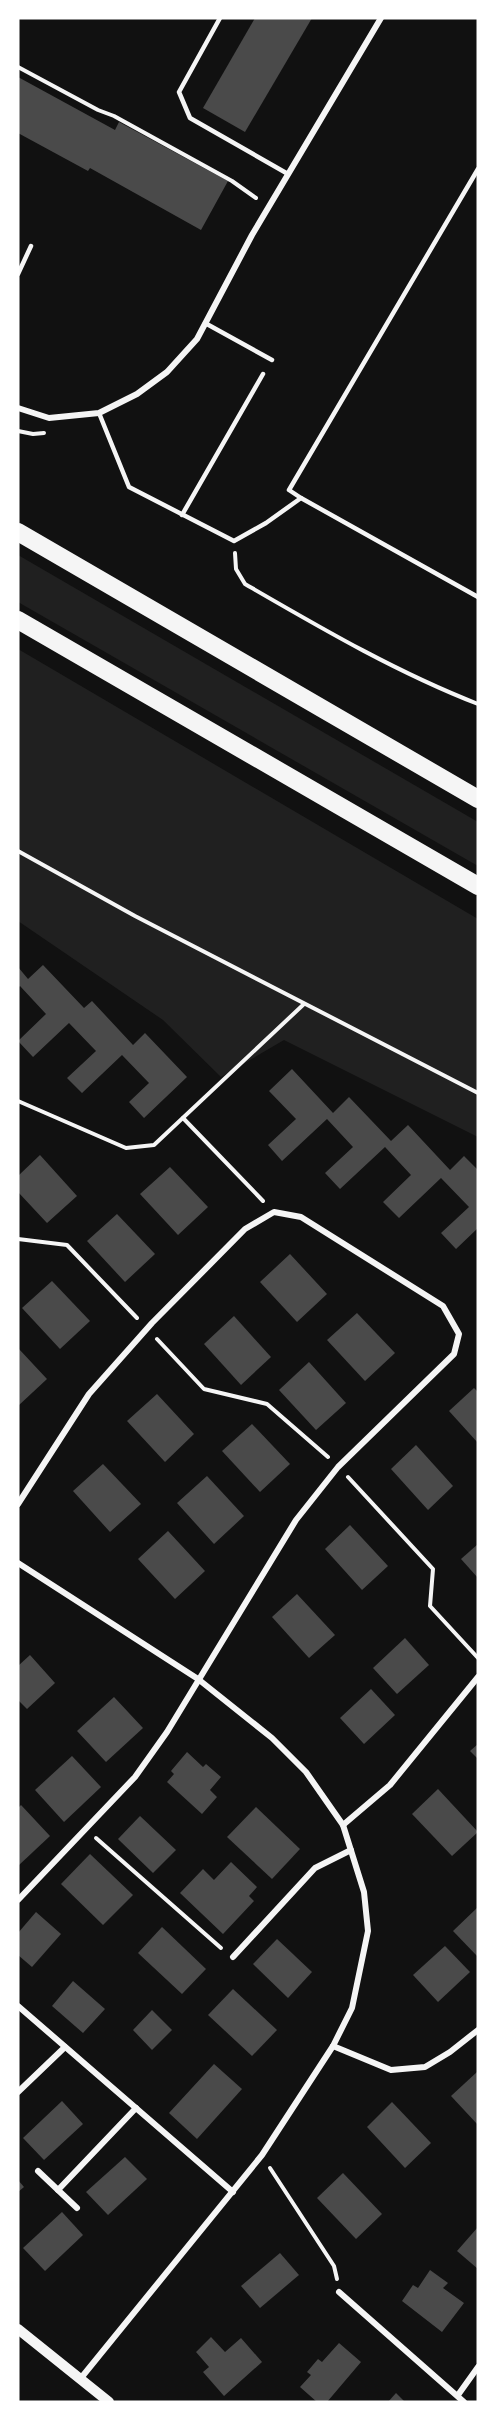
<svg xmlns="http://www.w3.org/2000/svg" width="496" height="2420" font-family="Lora,serif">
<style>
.green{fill:#202020}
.building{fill:#4a4a4a}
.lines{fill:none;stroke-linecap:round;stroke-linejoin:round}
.path{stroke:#f5f5f5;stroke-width:4}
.service{stroke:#f5f5f5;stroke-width:4.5}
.minor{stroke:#f5f5f5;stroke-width:6}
.tertiary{stroke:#f5f5f5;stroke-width:10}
.motorway{stroke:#f5f5f5;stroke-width:18}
</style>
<rect width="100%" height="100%" fill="#111"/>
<g class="green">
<path d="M18,555l460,267v44l-460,-264z"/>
<path d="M18,649l460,270v218l-194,-97 -63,37 -58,-57 -145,-99z"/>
</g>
<g class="building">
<path d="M255,18h57l-67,114 -42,-24z"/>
<path d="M18,77l97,53 4,-8 109,59 -27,49 -111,-62 -2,3 -70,-38z"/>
<path d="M43,965l41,43 8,-7 41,44 12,-12 42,44 -43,41 -15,-16 20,-19 -27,-28 -40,38 -15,-15 29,-27 -27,-28 -36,34 -15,-16 28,-27 -26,-28 -2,2v-21l10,12z"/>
<path d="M292,1069l41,44 16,-16 42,44 17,-16 42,45 14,-14 14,14v58l-22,21 -15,-16 28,-26 -28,-29 -42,40 -16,-16 28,-27 -26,-28 -45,42 -15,-16 28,-26 -26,-28 -45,42 -14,-16 28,-26 -27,-28z"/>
<path d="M40,1155l37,41 -30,27 -29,-31v-16z"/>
<path d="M170,1167l38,40 -30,28 -38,-41z"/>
<path d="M117,1214l38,40 -30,28 -38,-41z"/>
<path d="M290,1254l37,40 -30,28 -37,-40z"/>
<path d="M52,1281l38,40 -30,28 -38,-41z"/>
<path d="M357,1313l38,40 -30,28 -38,-41z"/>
<path d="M234,1316l37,41 -30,28 -37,-41z"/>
<path d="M18,1348l29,31 -29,27z"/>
<path d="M309,1362l37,41 -30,27 -37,-40z"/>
<path d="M474,1388l4,4v51l-29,-32z"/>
<path d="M157,1394l37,40 -29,28 -38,-41z"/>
<path d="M252,1424l38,40 -30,28 -38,-41z"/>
<path d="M416,1445l37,41 -25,24 -37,-41z"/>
<path d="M103,1464l38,40 -31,28 -37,-41z"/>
<path d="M207,1476l37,40 -30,28 -37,-41z"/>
<path d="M350,1525l38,41 -26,24 -37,-41z"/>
<path d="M168,1531l37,40 -30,28 -37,-40z"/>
<path d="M478,1544v34l-17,-19z"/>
<path d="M297,1594l38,41 -26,23 -37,-41z"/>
<path d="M405,1638l24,27 -32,29 -24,-26z"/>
<path d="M30,1655l25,28 -28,26 -9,-9v-34z"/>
<path d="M371,1689l24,26 -31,29 -24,-26z"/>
<path d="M114,1697l29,31 -37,34 -29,-31z"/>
<path d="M478,1744v15l-8,-8z"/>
<path d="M187,1752l16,15 3,-3 15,13 -11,13 7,7 -15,17 -35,-32 7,-8 -3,-3z"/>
<path d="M72,1756l29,31 -37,35 -29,-32z"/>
<path d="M438,1789l40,43 -26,24 -40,-42z"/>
<path d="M21,1805l29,31 -32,30v-58z"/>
<path d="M256,1807l44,42 -28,30 -45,-42z"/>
<path d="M140,1816l36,34 -23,23 -35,-34z"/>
<path d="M90,1854l43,41 -30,30 -42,-41z"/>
<path d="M231,1862l26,25 -8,9 5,5 -31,33 -43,-41 23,-24 11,11z"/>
<path d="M478,1907v50l-25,-26z"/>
<path d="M36,1912l25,22 -29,33 -14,-12v-22z"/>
<path d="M162,1927l44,42 -24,25 -44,-41z"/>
<path d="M277,1939l35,33 -24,26 -35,-34z"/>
<path d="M445,1946l25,26 -32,30 -25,-27z"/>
<path d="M73,1981l32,28 -22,24 -31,-27z"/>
<path d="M233,1989l44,41 -25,26 -44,-41z"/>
<path d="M152,2010l20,20 -20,20 -19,-20z"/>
<path d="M214,2064l28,25 -45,50 -28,-26z"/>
<path d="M477,2072l1,1v52l-27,-29z"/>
<path d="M62,2101l21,23 -39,36 -21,-22z"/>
<path d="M392,2102l39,41 -26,25 -38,-41z"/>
<path d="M125,2157l22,22 -39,36 -22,-23z"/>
<path d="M343,2173l39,41 -26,25 -39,-41z"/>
<path d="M18,2180l6,7 -6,5z"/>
<path d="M62,2212l21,23 -38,36 -22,-23z"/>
<path d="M478,2227v42l-21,-18z"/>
<path d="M280,2253l19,22 -39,33 -19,-22z"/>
<path d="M430,2270l18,13 -5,5 21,15 -22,29 -40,-31 11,-16 5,3z"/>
<path d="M211,2337l14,15 16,-14 21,24 -38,34 -21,-24 6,-5 -13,-15z"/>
<path d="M339,2343l22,19 -34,40h-10l-17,-15 11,-12 -4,-3 11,-13 4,3z"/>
<path d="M396,2393l9,9h-17z"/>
</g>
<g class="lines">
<g class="path">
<path d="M18,67l80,43 16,6 118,65 24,17"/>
<path d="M18,431l15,3 11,-1"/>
<path d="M235,553l1,16 9,15c76,44 151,88 233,120"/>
<path d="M18,851l117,65 343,177"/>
<path d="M18,1101l108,47 28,-3 150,-141"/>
<path d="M183,1118l80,83"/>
<path d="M18,1239l49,6 70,73"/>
<path d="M157,1339l47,50 63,15 61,53"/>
<path d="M348,1477l85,92 -3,37 48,52"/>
<path d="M96,1838l125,110"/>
<path d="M270,2168l64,98 3,13"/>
</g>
<g class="service">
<path d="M220,18l-41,74 11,26 98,56"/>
<path d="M18,274l13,-28"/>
<path d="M205,323l67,37"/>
<path d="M99,413l30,74 105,54 32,-18 35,-25 177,99"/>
<path d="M301,498l-12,-8 189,-321"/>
<path d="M182,515l81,-141"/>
</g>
<g class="minor">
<path d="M18,408l31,10 50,-5 38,-19 30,-22 30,-33 55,-104 129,-217"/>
<path d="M18,1504l71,-110 63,-71 93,-94 29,-17 27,5 142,89 16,28 -5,20 -116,113 -42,53 -129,212 -32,45 -117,123"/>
<path d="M18,1563l180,116 74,59 34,34 37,53 21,67 4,39 -16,77 -19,38 -71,109 -181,223"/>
<path d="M343,1825l47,-40 88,-108"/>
<path d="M233,1957l82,-89 36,-18"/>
<path d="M18,2006l215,186"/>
<path d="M333,2046l58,24 34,-3 25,-15 28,-22"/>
<path d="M18,2092l47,-45"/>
<path d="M38,2171l20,19"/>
<path d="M77,2208l-19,-18 78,-82"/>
<path d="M339,2292l125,110"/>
<path d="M458,2395l20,-28"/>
</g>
<path class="tertiary" d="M18,2329l91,73"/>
<g class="motorway">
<path d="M18,532l460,267"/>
<path d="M18,620l460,266"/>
</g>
</g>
<rect width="496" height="2420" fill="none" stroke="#ffffff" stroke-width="39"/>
</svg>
